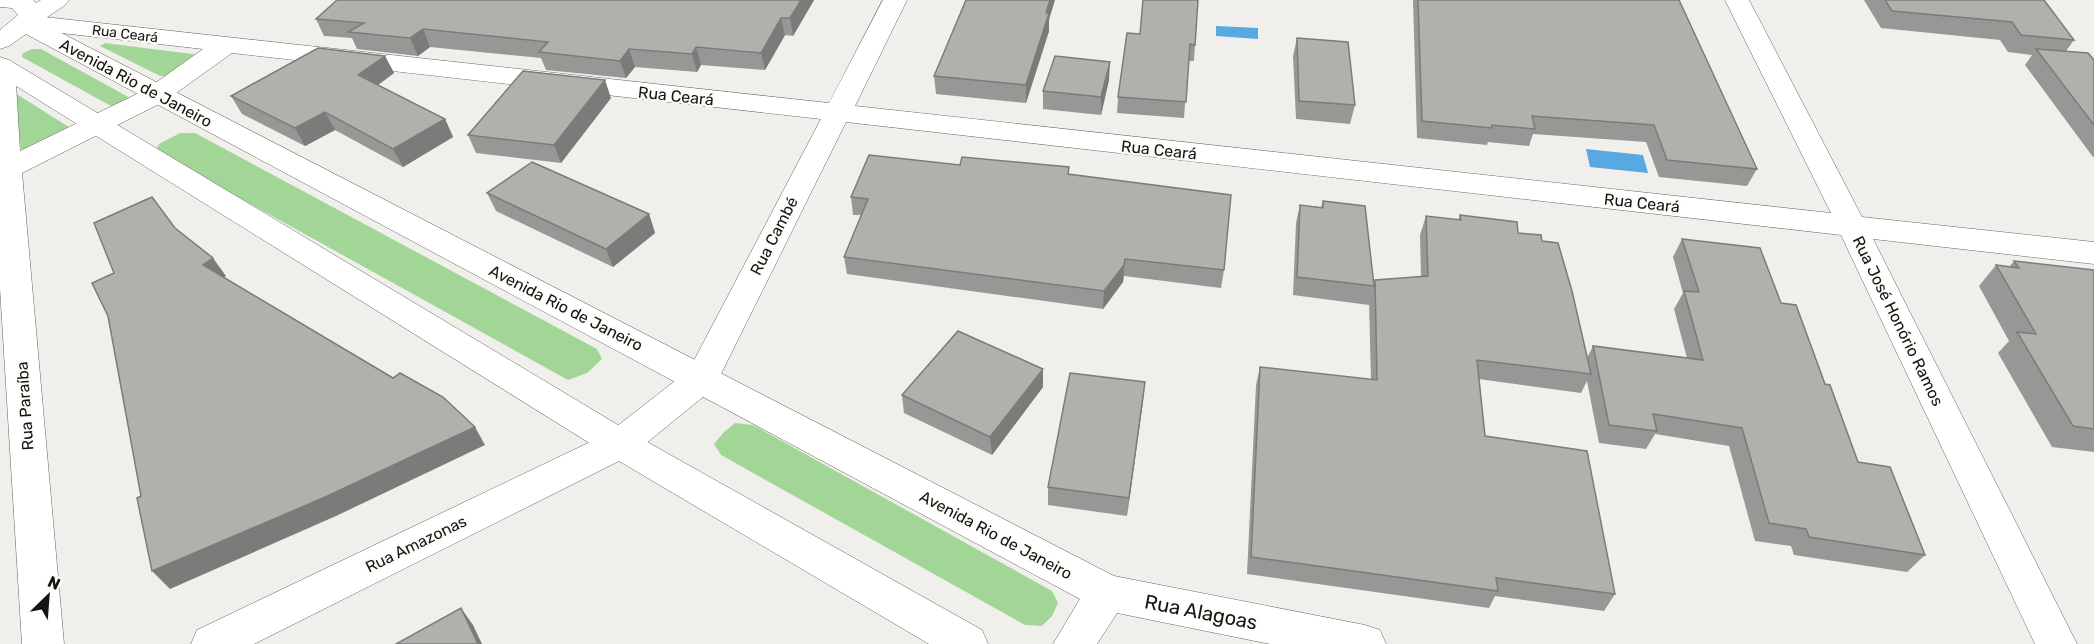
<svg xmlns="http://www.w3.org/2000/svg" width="2094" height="644" font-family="Rubik,sans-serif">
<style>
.green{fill:#a1d697}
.water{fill:#58a8e2}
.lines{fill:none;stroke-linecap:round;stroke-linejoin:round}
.minor-casing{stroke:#666461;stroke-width:1}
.tertiary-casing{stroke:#666461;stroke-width:1}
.minor{fill:#fff;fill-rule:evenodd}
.tertiary{fill:#fff;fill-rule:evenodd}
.wall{fill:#999795}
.shaded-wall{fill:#7d7b79}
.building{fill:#b2b0ad;stroke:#7d7b79;stroke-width:1.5}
.labels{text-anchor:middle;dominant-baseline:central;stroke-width:4.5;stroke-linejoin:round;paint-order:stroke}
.far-street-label{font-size:14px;fill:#151413;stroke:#fefcf8}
.street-label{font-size:16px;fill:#151413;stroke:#fefcf8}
.near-street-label{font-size:20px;fill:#151413;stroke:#fefcf8}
</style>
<rect width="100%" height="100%" fill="#f1efeb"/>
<g class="green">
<path d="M105,43l95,12 -32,21h-8l-60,-30z"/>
<path d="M32,49h9l91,50 -15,7h-6l-89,-49 1,-4z"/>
<path d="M15,93l57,36 -42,20h-9z"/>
<path d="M180,133h15l402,216 5,10 -15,14 -19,7 -413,-229 4,-7z"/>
<path d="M735,423l18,2 299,166 6,12 -6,13 -10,10 -17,-1 -304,-170 -7,-11 10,-12z"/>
</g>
<g class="water">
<path d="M1216,26l42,2v11l-42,-3z"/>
<path d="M1586,149l57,6 5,18 -58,-6z"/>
</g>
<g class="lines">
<g class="minor-casing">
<path id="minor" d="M883,0h24l-52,106 976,107 -106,-213h24l113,217 232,25v22l-221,-25 204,405h-42l-194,-409 -995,-113 -132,266 -81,66 -379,190h-63l6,-14 410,-196 82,-64 132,-251 -589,-66 -67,48 -143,72 42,471h-42l-22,-356v-229l11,2 4,5 5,85 127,-62 56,-40 -177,-20 -9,-2 -3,-5 3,-5 9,-2 803,88z"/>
</g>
<g class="tertiary-casing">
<g id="tertiary">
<path d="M0,0h33l3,3 5,-3h28l-4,5 -25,17 1074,554 251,49 15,5 6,14h-116l-153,-31 -20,31h-44l27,-45 -1054,-565 -17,12 -9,3v-19l18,-15 -6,-7 -12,-1z"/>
<path d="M0,57l9,3 624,374 349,196 6,14h-59l-322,-190 -607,-378z"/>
</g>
</g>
<use href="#minor" class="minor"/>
<use href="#tertiary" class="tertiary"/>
</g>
<g class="wall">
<path d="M814,0l-21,36 -8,-1 -20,35 -64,-5 -4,7 -62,-5 -9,11 -80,-8 -5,-12 -111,-11 -12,9 -61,-7 -5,-11 -28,-2 -8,-17z"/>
<path d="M1413,0h266l78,169 -10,17 -88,-9 -13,-35 -113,-8 -4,12 -41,-4 -1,3 -70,-7z"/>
<path d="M1864,0h180l30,40 -8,11 28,9v97h-1l-68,-92 7,-10 -24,-3 -8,-12 -119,-12z"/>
<path d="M1049,20v11l-23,72 -90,-9 -2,-18z"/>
<path d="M1127,33l68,12 -1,16h-6l-4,57 -67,-5 1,-16z"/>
<path d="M1297,38l58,67 -5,19 -54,-5 -3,-63z"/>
<path d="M385,56l9,17 -16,12 67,34 8,18 -50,30 -68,-37 -30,16 -63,-32 -11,-18z"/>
<path d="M1109,80l-8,35 -58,-6v-18z"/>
<path d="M611,98l-50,65 -85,-10 -8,-18z"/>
<path d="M960,165l109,9 155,96 -3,18 -97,-12 -1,6 -20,27 -256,-35 -3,-17 17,-42h-8l-2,-18z"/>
<path d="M487,193l162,21 6,19 -42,34 -117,-56z"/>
<path d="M1323,201l51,82 1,-3 46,-3 -1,-42 6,-19 32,4 2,-5 82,26 45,117 6,-12 94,12 -13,-49 9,-16 -10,-36 9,-18 99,64 44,81 33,78 67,93 -18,17 -113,-17 -3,-9 -36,-5 -26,-95 -74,-12 -9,15 -47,-6 -12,-62 -6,12 -102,-14 6,57 130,158 -11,17 -109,-15 -6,12 -242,-34 9,-189 4,-18 111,13 -2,-78v3l-76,-10 3,-72 4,-18 21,2z"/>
<path d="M2014,261l80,9v182l-42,-5 -54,-94 11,-12 -30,-55 17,-21 13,2z"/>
<path d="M1043,387l-51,68 -88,-42 -2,-18z"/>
<path d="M1143,401l-16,115 -79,-11v-18z"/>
</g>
<g class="shaded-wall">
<path d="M801,0h13l-21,36 -3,-18z"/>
<path d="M1050,0h5l-6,20v11l-23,72v-18z"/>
<path d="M781,18l4,17 -20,35 -4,-17z"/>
<path d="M423,29l7,18 -12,9 -8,-18z"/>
<path d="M696,47l5,18 -4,7 -5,-18z"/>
<path d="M629,49l6,18 -9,11 -6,-17z"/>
<path d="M385,56l9,17 -27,20 -9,-18z"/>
<path d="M1110,62l-1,18 -8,35v-18z"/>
<path d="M605,80l6,18 -50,65 -7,-18z"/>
<path d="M325,112l10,18 -30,16 -10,-18z"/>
<path d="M445,119l8,18 -50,30 -10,-18z"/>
<path d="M649,214l6,19 -42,34 -7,-18z"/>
<path d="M213,258l13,18 -10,7 -13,-18z"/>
<path d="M1125,259l-2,23 -20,27 1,-18z"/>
<path d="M1043,369v18l-51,68 -2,-18z"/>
<path d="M1145,382l-2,19 -16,115 2,-18z"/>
<path d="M475,427l10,18 -149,71 -166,73 -18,-18z"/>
<path d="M461,608l12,17 9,19h-4z"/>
</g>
<g class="building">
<path d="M337,0h464l-11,18h-9l-20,35 -65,-6 -4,7 -63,-5 -9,12 -81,-9 9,-10 -125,-13 -13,9 -62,-6 16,-9 -48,-4z"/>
<path d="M966,0h84l-4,13h3l-23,72 -92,-9z"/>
<path d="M1143,0h55l-3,45 -5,-1 -4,58 -68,-5 9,-64 13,1z"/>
<path d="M1418,0h261l78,169 -90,-9 -13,-35 -122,-9 3,13 -43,-4v3l-70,-7z"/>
<path d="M1885,0h159l30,40 -53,-5 -9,-13 -120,-11z"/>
<path d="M1297,38l51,4 7,63 -56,-4z"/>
<path d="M318,48l67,8 -27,19 87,44 -52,30 -68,-37 -30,16 -64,-32z"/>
<path d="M2036,49l52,4 6,7v65z"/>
<path d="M1055,56l55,6 -9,35 -58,-6z"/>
<path d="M523,71l82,9 -51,65 -86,-10z"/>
<path d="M869,155l91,10 2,-8 107,10 -1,7 163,21 -7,75 -99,-11 -1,6 -20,26 -260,-34 24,-58 -17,-2z"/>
<path d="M532,162l117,52 -43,35 -119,-56z"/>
<path d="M152,197l23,31 38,30 -10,7 190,113 7,-5 43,24 32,30 -152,71 -171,73 -15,-73 4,-2 -33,-180 -16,-33 22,-10 -20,-50z"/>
<path d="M1323,201l42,5 9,80 -77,-9 3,-72 23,3z"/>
<path d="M1460,215l57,7 1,11 23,2 1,6 16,2 14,48 19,83 -114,-14 8,76 102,15 28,143 -119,-16 2,13 -247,-34 9,-190 117,13 -2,-100 53,-4 -2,-60 35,4z"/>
<path d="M1682,239l78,9 21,55 15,2 29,79 5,1 28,77 32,5 35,88 -116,-18 -3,-8 -37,-6 -27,-95 -89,-14 4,17 -48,-6 -16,-79 110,14 -19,-69 15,1z"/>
<path d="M2014,261l80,9v159l-21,-3 -56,-94 19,2 -40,-69 23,3z"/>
<path d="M958,331l85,38 -53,68 -88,-42z"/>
<path d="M1070,373l75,9 -16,116 -81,-11z"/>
<path d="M461,608l17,36h-82z"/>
</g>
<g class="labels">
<g class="far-street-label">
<text transform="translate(125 34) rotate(7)">Rua Ceará</text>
</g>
<g class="street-label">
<text transform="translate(136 83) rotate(28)">Avenida Rio de Janeiro</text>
<text transform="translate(676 96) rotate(6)">Rua Ceará</text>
<text transform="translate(1159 150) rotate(6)">Rua Ceará</text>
<text transform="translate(1642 203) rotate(6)">Rua Ceará</text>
<text transform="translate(774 236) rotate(-63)">Rua Cambé</text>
<text transform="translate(566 308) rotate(27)">Avenida Rio de Janeiro</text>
<text transform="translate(1898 321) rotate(64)">Rua José Honório Ramos</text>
<text transform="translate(25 406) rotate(-94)">Rua Paraíba</text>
<text transform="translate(996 535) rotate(28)">Avenida Rio de Janeiro</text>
<text transform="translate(416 544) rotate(-26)">Rua Amazonas</text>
</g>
<g class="near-street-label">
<text transform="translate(1201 612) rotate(11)">Rua Alagoas</text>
</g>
</g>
<g transform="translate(48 596) rotate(25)" stroke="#fefcf8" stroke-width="4.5" paint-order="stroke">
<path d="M0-4.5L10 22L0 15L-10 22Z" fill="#151413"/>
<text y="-9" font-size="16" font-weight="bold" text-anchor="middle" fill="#151413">N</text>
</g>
</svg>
